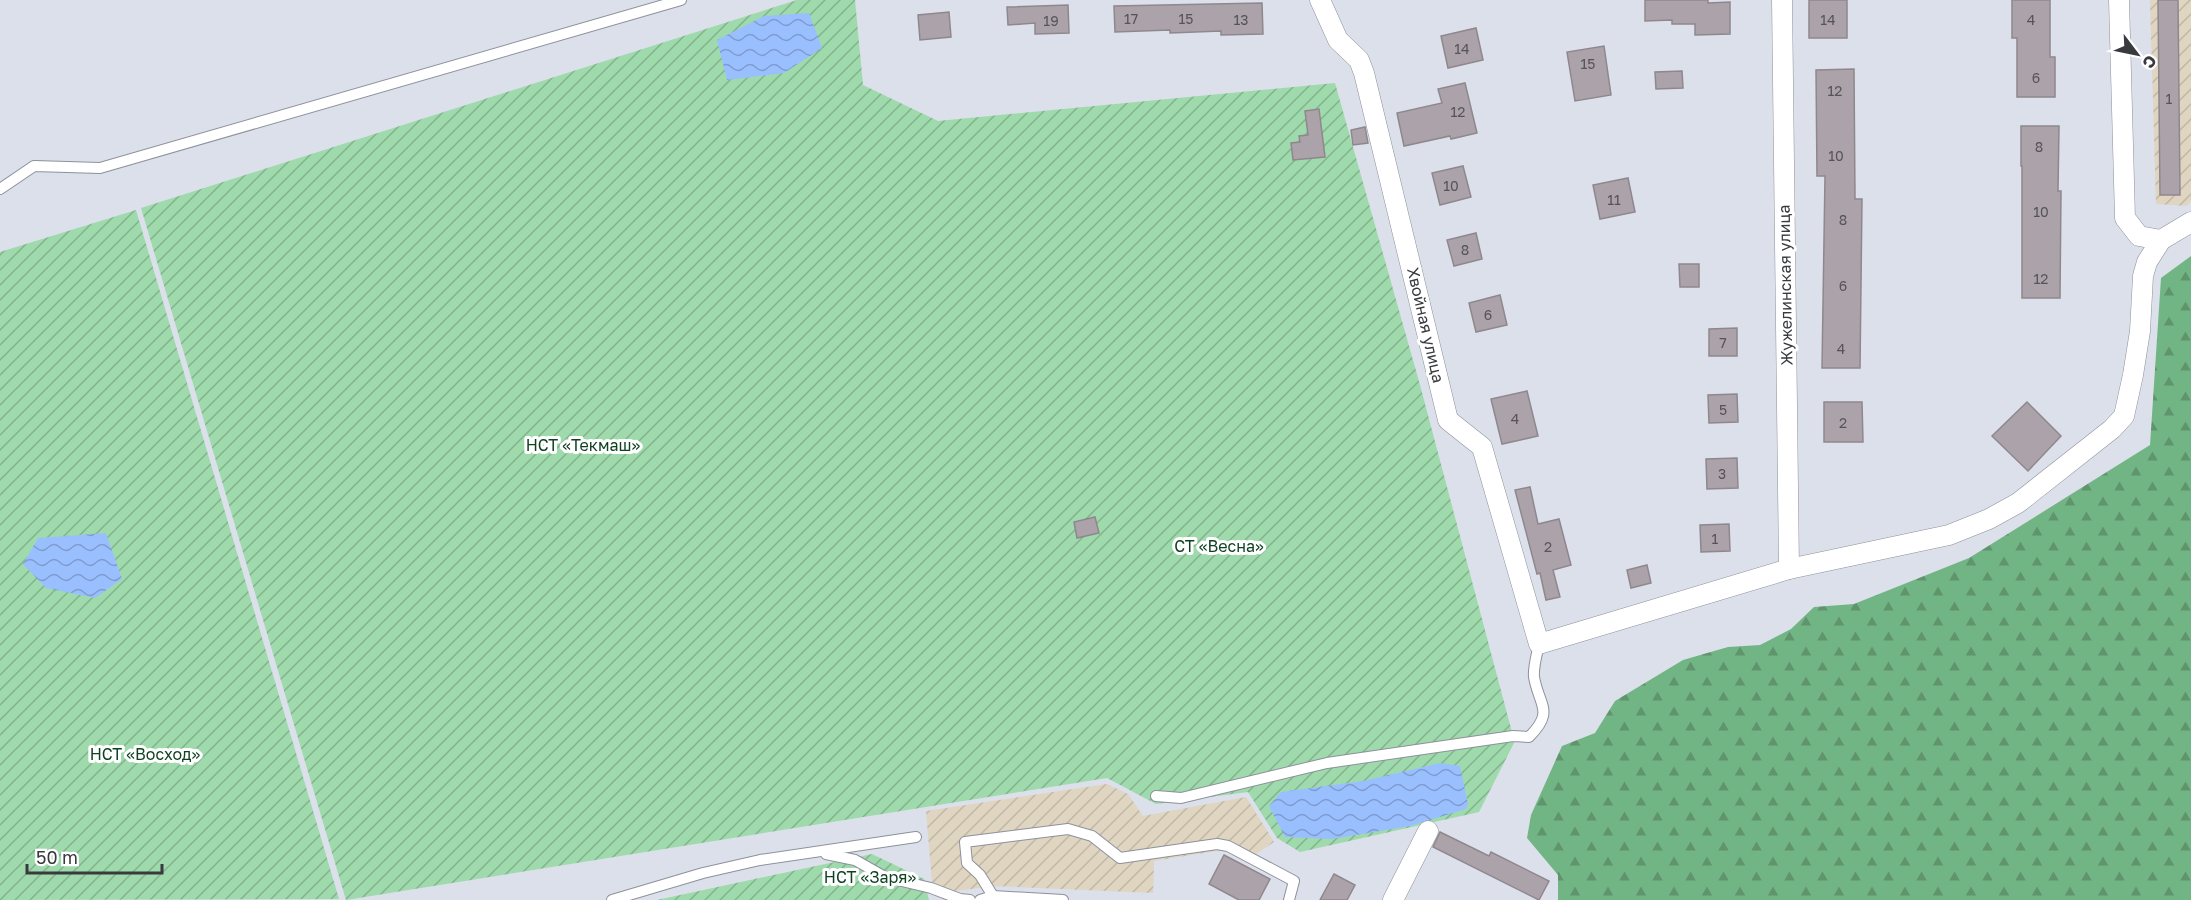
<svg xmlns="http://www.w3.org/2000/svg" width="2191" height="900" font-family="'Golos Text',sans-serif">
<style>
.industrial{fill:url(#industrial-furrows)}
.forest{fill:url(#forest-firs)}
.garden{fill:url(#garden-furrows)}
.water{fill:url(#water-waves)}
.building{fill:#aca3aa;stroke:#8f878e;stroke-width:1.5}
.lines{fill:none;stroke-linecap:round;stroke-linejoin:round}
.lane-casing{stroke:#8d919b;stroke-width:12}
.street-casing{stroke:#8d919b;stroke-width:21}
.lane{stroke:#fff;stroke-width:10}
.street{stroke:#fff;stroke-width:20}
.labels{text-anchor:middle;dominant-baseline:central;stroke-width:6;stroke-linejoin:round;paint-order:stroke}
.number-label{font-size:14px;fill:#555459}
.street-label{font-size:16px;fill:#383a3e;stroke:#fff}
.park-label{font-size:16px;fill:#0f4221;stroke:#fff}
</style>
<defs>
<pattern id="industrial-furrows" width="10" height="10" patternUnits="userSpaceOnUse" patternTransform="scale(1.5)"><rect width="10" height="10" fill="#dfd5c0"/><path d="M-1 1l2-2M0 10L10 0M9 11l2-2" fill="none" stroke="#c0b8a6"/></pattern>
<pattern id="forest-firs" width="22" height="20" patternUnits="userSpaceOnUse" patternTransform="scale(1.5)"><rect width="22" height="20" fill="#72b584"/><path d="M5 1l3.5 6h-7zM16 11l3.5 6h-7z" fill="#5f946d"/></pattern>
<pattern id="garden-furrows" width="10" height="10" patternUnits="userSpaceOnUse" patternTransform="scale(1.5)"><rect width="10" height="10" fill="#9fdaad"/><path d="M-1 1l2-2M0 10L10 0M9 11l2-2" fill="none" stroke="#83b28e"/></pattern>
<pattern id="water-waves" width="16" height="10" patternUnits="userSpaceOnUse" patternTransform="scale(1.5)"><rect width="16" height="10" fill="#9abfff"/><path d="M0 5q4-4 8 0t8 0" fill="none" stroke="#7f9cd0"/></pattern>
</defs>
<rect width="100%" height="100%" fill="#dbe0ea"/>
<g class="industrial">
<path d="M2150,0h41v201l-4,5 -31,-2z"/>
<path d="M1107,784l21,10 15,22 103,-19 28,45 -21,14 -11,-9 -88,14 -1,32 -160,-7 -44,6 -17,-10 -6,-71z"/>
</g>
<path class="forest" d="M2191,256v644h-633v-25l-31,-37 4,-23 31,-69 33,-13 20,-32 68,-41 45,-13 32,-2 31,-16 23,-22 40,-3 115,-46 181,-113 11,-167z"/>
<g class="garden">
<path d="M797,0h58l8,85 75,36 397,-38 85,302 93,351 1,7 -35,69 -179,40 -23,-14 -29,-46 -92,12 -49,-26 -761,122 -205,-692z"/>
<path d="M136,210l203,689 -339,1v-648z"/>
<path d="M872,854l52,25 5,21h-272z"/>
</g>
<g class="water">
<path d="M809,13l13,35 -38,25 -57,7 -10,-40 47,-24z"/>
<path d="M106,533l16,46 -27,19 -49,-10 -23,-24 15,-26z"/>
<path d="M1440,763l20,3 8,38 -2,5 -56,17 -78,13 -47,-2 -16,-31 12,-14 82,-11z"/>
</g>
<g class="building">
<path d="M1645,0h63v3l22,-1v32l-35,1v-11h-23v-4l-27,1z"/>
<rect x="1809" y="0" width="38" height="38"/>
<path d="M2012,0h38v57h5v40h-38v-59h-5z"/>
<path d="M2158,0h20l2,195h-20z"/>
<path d="M1262,3l1,31 -42,1v-4l-51,2v-3l-55,2 -1,-26z"/>
<path d="M1068,5l1,28 -34,1v-11l-27,2 -1,-18z"/>
<path d="M949,12l2,25 -31,3 -2,-25z"/>
<path d="M1476,28l7,32 -35,8 -7,-32z"/>
<path d="M1604,46l7,49 -36,6 -8,-49z"/>
<path d="M1854,69l1,130h7l-2,169h-38l3,-192h-8l-1,-106z"/>
<path d="M1682,71l1,17 -27,1 -1,-17z"/>
<path d="M1465,83l12,50 -26,6 -1,-3 -46,10 -7,-33 45,-10 -4,-14z"/>
<path d="M1319,109l6,48 -32,3 -2,-17 9,-1 -1,-6 9,-1 -3,-24z"/>
<path d="M2021,126h38l-1,65h3l-1,107h-38v-132h-1z"/>
<path d="M1365,127l3,16 -15,2 -2,-15z"/>
<path d="M1463,166l8,31 -31,8 -8,-32z"/>
<path d="M1628,178l7,34 -35,7 -7,-34z"/>
<path d="M1476,233l6,26 -28,7 -7,-26z"/>
<path d="M1679,264h20v23h-19z"/>
<path d="M1500,295l7,30 -31,7 -7,-29z"/>
<path d="M1737,328v28h-28v-27z"/>
<path d="M1527,391l11,45 -36,8 -11,-45z"/>
<path d="M1737,394l1,28 -29,1 -1,-28z"/>
<path d="M1824,402h38l1,40h-39z"/>
<path d="M2027,402l34,34 -33,35 -36,-35z"/>
<path d="M1737,458l1,30 -31,1 -1,-30z"/>
<path d="M1530,487l8,37 21,-5 12,46 -18,5 7,27 -14,3 -6,-27 -3,1 -22,-84z"/>
<path d="M1095,517l4,16 -22,5 -3,-16z"/>
<path d="M1729,524l1,27 -29,1 -1,-27z"/>
<path d="M1647,565l4,18 -20,5 -4,-18z"/>
<path d="M1440,832l49,24 2,-4 58,29 -10,19 -106,-53z"/>
<path d="M1224,855l46,24 -11,21h-20l-30,-16z"/>
<path d="M1334,874l21,11 -8,15h-27z"/>
</g>
<g class="lines">
<g class="lane-casing">
<g id="lane">
<path d="M0,189l34,-23 66,2 581,-168"/>
<path d="M1156,796l25,2 146,-35 186,-27 16,1c26,-26 10,-31 5,-60 -1,-10 3,-23 5,-33"/>
<path d="M826,854l29,6 30,17 46,11 29,11 10,1"/>
<path d="M993,896l70,4"/>
<path d="M612,900l91,-27 57,-13 156,-23"/>
<path d="M980,900l13,-4 -13,-21 -13,-12 -2,-21 103,-13 24,7 28,22 97,-14 11,2 66,35 -5,19"/>
</g>
</g>
<g class="street-casing">
<g id="street">
<path d="M1320,0l18,40 21,20 5,13 84,347 34,27 57,197 250,-75 160,-34 40,-16 29,-16 94,-74 12,-13 9,-41 7,-44 3,-55 4,-14 14,-22"/>
<path d="M1782,0l7,569"/>
<path d="M2119,0l6,218 14,18 22,4 30,-18"/>
<path d="M1393,900l35,-69"/>
</g>
</g>
<use href="#lane" class="lane"/>
<use href="#street" class="street"/>
</g>
<g class="labels">
<g class="number-label">
<text x="1131" y="18">17</text>
<text x="1186" y="18">15</text>
<text x="1241" y="19">13</text>
<text x="1828" y="19">14</text>
<text x="2031" y="19">4</text>
<text x="1051" y="20">19</text>
<text x="1462" y="48">14</text>
<text x="1588" y="63">15</text>
<text x="2036" y="77">6</text>
<text x="1835" y="90">12</text>
<text x="2169" y="98">1</text>
<text x="1458" y="111">12</text>
<text x="2039" y="146">8</text>
<text x="1836" y="155">10</text>
<text x="1451" y="185">10</text>
<text x="1614" y="199">11</text>
<text x="2041" y="211">10</text>
<text x="1843" y="219">8</text>
<text x="1465" y="249">8</text>
<text x="2041" y="278">12</text>
<text x="1843" y="285">6</text>
<text x="1488" y="314">6</text>
<text x="1723" y="342">7</text>
<text x="1841" y="348">4</text>
<text x="1723" y="409">5</text>
<text x="1515" y="418">4</text>
<text x="1843" y="422">2</text>
<text x="1722" y="473">3</text>
<text x="1715" y="538">1</text>
<text x="1548" y="546">2</text>
</g>
<g class="street-label">
<text transform="translate(1785 285) rotate(-91)">Жужелинская улица</text>
<text transform="translate(1426 325) rotate(77)">Хвойная улица</text>
</g>
<g class="park-label">
<text x="583" y="445">НСТ «Текмаш»</text>
<text x="1219" y="546">СТ «Весна»</text>
<text x="145" y="754">НСТ «Восход»</text>
<text x="870" y="877">НСТ «Заря»</text>
</g>
</g>
<g transform="translate(2137 54) rotate(122)" stroke="#ffffff" stroke-width="4.5" paint-order="stroke">
<path d="M0-4.5L10 22L0 15L-10 22Z" fill="#383a3e"/>
<text y="-9" font-size="16" font-weight="bold" text-anchor="middle" fill="#383a3e">С</text>
</g>
<path d="M27 864v9h135v-9" fill="none" stroke="#383a3e" stroke-width="3"/>
<text x="36" y="864" font-size="18" fill="#383a3e" stroke="#ffffff" stroke-width="4.5" paint-order="stroke">50 m</text>
</svg>
